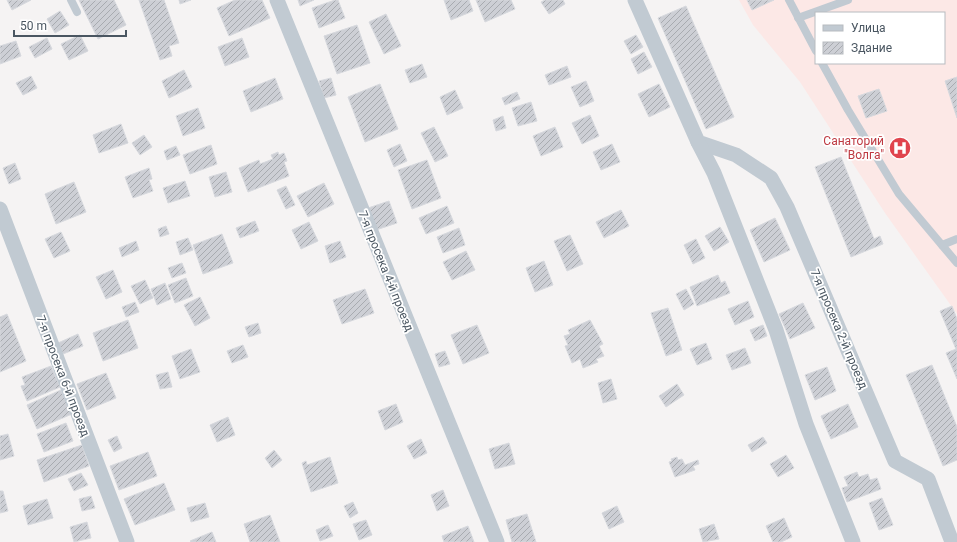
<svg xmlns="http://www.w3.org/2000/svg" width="957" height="542" font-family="Roboto,sans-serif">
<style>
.medical{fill:#fce8e6;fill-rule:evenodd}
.building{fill:url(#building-hatch);stroke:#d7d9de}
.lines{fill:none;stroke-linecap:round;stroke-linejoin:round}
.lane{stroke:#c1cad2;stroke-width:8}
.street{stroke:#c1cad2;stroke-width:15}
.labels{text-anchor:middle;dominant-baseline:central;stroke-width:3.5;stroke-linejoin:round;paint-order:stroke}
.health-label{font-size:12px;fill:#be3a42;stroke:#fff;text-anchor:end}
.street-label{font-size:12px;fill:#4a5661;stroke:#fff}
</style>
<defs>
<pattern id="building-hatch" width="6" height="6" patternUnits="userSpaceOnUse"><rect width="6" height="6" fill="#cdcfd5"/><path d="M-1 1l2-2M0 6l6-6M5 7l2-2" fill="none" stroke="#a8abb0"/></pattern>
</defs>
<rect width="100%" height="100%" fill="#f5f3f3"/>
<path class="medical" d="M739,0h218v314l-72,-101 -85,-131 -47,-57zM816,13h128v50h-128z"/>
<g class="building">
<path d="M7,0h24l-19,10z"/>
<path d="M79,0h35l12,25 -28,14z"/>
<path d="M139,0h25l15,43 -10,3 3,10 -12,4z"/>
<path d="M179,0h12l-11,4z"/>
<path d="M235,0h27l8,18 -41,18 -12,-28z"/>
<path d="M298,0h16l-14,6z"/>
<path d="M335,0h3l7,18 -26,10 -7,-20z"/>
<path d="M444,0h25l4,11 -22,9z"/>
<path d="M476,0h35l4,9 -30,13z"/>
<path d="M545,0h18l2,4 -16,10 -8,-12z"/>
<path d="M747,0h27l-22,10z"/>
<path d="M686,6l48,111 -28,12 -48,-111z"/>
<path d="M60,11l9,14 -14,8 -8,-14z"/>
<path d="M386,14l15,32 -17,8 -15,-32z"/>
<path d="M357,25l13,38 -33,11 -13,-38z"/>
<path d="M80,35l8,16 -19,9 -8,-16z"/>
<path d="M636,35l7,12 -12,7 -7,-13z"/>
<path d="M47,38l5,11 -17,9 -6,-11z"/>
<path d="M242,38l7,19 -24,9 -7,-19z"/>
<path d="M16,41l5,15 -21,8v-18z"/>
<path d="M644,52l8,15 -14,7 -7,-15z"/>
<path d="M422,64l5,13 -17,6 -5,-13z"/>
<path d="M567,66l4,11 -22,8 -4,-10z"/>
<path d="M184,70l8,17 -23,11 -7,-17z"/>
<path d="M31,76l6,12 -14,7 -7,-12z"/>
<path d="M957,77v41l-12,-37z"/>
<path d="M275,78l8,21 -32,13 -8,-21z"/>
<path d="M331,78l5,17 -12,3 -5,-17z"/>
<path d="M586,81l8,20 -14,6 -9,-20z"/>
<path d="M380,84l18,45 -33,13 -17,-45z"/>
<path d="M659,84l11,23 -21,10 -11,-23z"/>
<path d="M879,89l8,22 -21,7 -8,-22z"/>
<path d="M455,90l8,18 -16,7 -7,-18z"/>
<path d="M517,92l3,7 -15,6 -3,-7z"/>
<path d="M531,102l6,19 -19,5 -6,-18z"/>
<path d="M198,108l7,20 -22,8 -7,-20z"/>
<path d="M590,115l9,21 -17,8 -10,-21z"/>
<path d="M503,116l3,12 -10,3 -3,-11z"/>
<path d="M121,124l7,19 -29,10 -6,-18z"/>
<path d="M434,127l14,29 -13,6 -14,-29z"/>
<path d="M555,127l8,20 -22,9 -8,-20z"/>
<path d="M144,135l8,12 -12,8 -8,-12z"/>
<path d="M400,144l7,17 -13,6 -7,-17z"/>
<path d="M612,144l8,18 -19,8 -8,-18z"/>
<path d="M211,145l6,19 -27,10 -7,-19z"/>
<path d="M176,146l4,9 -13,5 -3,-9z"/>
<path d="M278,152l1,3 5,-2 3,8 -3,1 5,14 -41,16 -9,-24 20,-8 1,4 13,-5 -2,-4z"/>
<path d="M841,157l33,82 6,-3 3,8 -32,13 -36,-90z"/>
<path d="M427,160l14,38 -29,11 -14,-39z"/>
<path d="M15,163l6,16 -12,5 -6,-16z"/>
<path d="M149,168l3,11 -3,1 4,11 -20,7 -8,-21z"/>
<path d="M226,172l6,20 -17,5 -6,-20z"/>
<path d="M185,181l5,15 -22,7 -5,-15z"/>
<path d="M74,182l12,30 -30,12 -11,-30z"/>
<path d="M324,183l10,21 -26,13 -11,-21z"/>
<path d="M286,186l9,19 -9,4 -9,-19z"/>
<path d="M389,201l8,22 -21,7 -8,-22z"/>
<path d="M447,206l7,17 -28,11 -7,-16z"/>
<path d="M621,210l8,16 -25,12 -8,-16z"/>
<path d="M775,218l15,32 -26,12 -14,-32z"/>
<path d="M255,221l4,10 -19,7 -4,-10z"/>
<path d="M309,222l9,19 -17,8 -9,-19z"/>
<path d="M166,226l3,8 -9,3 -2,-8z"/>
<path d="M720,227l9,15 -15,9 -9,-15z"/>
<path d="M459,228l6,17 -22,8 -6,-16z"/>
<path d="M61,232l9,19 -16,7 -9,-19z"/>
<path d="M222,234l11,29 -30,11 -10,-29z"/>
<path d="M570,235l13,29 -16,7 -13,-30z"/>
<path d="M188,238l5,12 -13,5 -4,-13z"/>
<path d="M696,239l9,19 -12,6 -9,-19z"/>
<path d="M136,241l3,9 -17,7 -3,-9z"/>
<path d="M340,241l6,16 -16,6 -5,-17z"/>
<path d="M466,251l9,19 -23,10 -9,-18z"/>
<path d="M544,261l9,24 -18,7 -9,-24z"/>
<path d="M182,263l4,10 -14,5 -4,-10z"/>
<path d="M113,270l9,22 -16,7 -10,-22z"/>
<path d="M718,275l3,8 4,-2 5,12 -33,13 -7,-19z"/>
<path d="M186,278l7,18 -18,7 -7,-18z"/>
<path d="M145,280l8,18 -13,6 -9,-18z"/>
<path d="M165,283l6,16 -14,6 -6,-16z"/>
<path d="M365,289l9,24 -32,11 -9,-24z"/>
<path d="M686,289l8,15 -10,6 -8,-16z"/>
<path d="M200,297l10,21 -15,8 -11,-21z"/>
<path d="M748,301l6,16 -19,8 -7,-16z"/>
<path d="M135,302l4,10 -13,5 -4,-10z"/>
<path d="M803,303l12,25 -25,11 -11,-25z"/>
<path d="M952,306l5,13v60l-11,-26 10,-4 -16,-38z"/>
<path d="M668,308l14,42 -16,6 -15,-43z"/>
<path d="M7,314l19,47 -26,11v-55z"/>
<path d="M128,320l10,28 -35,13 -10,-28z"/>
<path d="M590,320l13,24 -4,2 5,10 -8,3 2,3 -15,6 -3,-9 -8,4 -7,-17 3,-1 -4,-9 6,-2 -2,-4z"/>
<path d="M258,323l3,10 -12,4 -4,-10z"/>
<path d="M477,325l12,28 -26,11 -12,-29z"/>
<path d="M763,325l4,11 -12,5 -5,-11z"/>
<path d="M78,334l5,12 -20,8 -5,-11z"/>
<path d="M706,343l6,16 -15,6 -7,-16z"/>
<path d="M243,345l5,12 -16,6 -5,-12z"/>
<path d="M745,348l6,15 -19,7 -6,-15z"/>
<path d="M191,349l9,23 -20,7 -8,-23z"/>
<path d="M445,351l5,13 -11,3 -4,-13z"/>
<path d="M932,365l25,62v33l-14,6 -37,-91z"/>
<path d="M51,366l9,21 -33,14 -6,-15 4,-1 -3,-8z"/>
<path d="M827,367l9,24 -21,9 -10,-25z"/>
<path d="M168,372l4,15 -12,2 -4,-14z"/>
<path d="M106,373l10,25 -29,12 -10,-26z"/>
<path d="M611,379l6,20 -14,4 -5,-20z"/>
<path d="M677,384l7,11 -18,12 -7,-11z"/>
<path d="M61,390l11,24 -35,15 -10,-24z"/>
<path d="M396,404l7,18 -18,8 -7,-19z"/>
<path d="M848,404l10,23 -27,12 -10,-23z"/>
<path d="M228,417l7,18 -18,7 -7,-17z"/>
<path d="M66,423l7,18 -29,11 -7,-18z"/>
<path d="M8,434l6,22 -14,4v-24z"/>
<path d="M117,436l5,12 -8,4 -6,-12z"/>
<path d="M763,437l4,6 -15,9 -4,-7z"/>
<path d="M421,439l6,14 -13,6 -7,-13z"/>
<path d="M509,443l6,21 -20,5 -6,-20z"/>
<path d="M82,445l7,21 -45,16 -7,-22z"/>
<path d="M274,450l8,10 -10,8 -7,-10z"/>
<path d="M148,452l9,24 -38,14 -9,-24z"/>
<path d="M786,455l8,13 -16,9 -8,-13z"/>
<path d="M330,457l8,26 -27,9 -9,-29 4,-2 1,4z"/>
<path d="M677,457l1,3 4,-1 3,6 13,-5 1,4 -6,2 2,4 -20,7 -6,-15 3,-1 -1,-2z"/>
<path d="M857,472l2,5 9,-3 2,6 7,-2 4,11 -34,13 -5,-14 6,-2 -4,-9z"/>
<path d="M81,473l7,12 -14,6 -6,-12z"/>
<path d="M164,483l11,27 -40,15 -11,-26z"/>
<path d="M443,490l6,16 -12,5 -6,-16z"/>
<path d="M0,491h3l5,20 -8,2z"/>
<path d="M91,496l4,12 -13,3 -3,-12z"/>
<path d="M882,498l11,27 -14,5 -10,-27z"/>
<path d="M47,499l6,19 -25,7 -5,-19z"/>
<path d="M353,502l5,11 -8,5 -6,-12z"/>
<path d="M205,503l4,14 -18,5 -4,-14z"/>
<path d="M617,506l7,16 -15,7 -7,-16z"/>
<path d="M527,514l9,28h-24l-6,-22z"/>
<path d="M270,515l10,27h-30l-6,-18z"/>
<path d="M784,518l8,19 -11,5h-8l-7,-16z"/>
<path d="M366,520l6,15 -13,5 -6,-16z"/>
<path d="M87,522l4,16 -17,4 -4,-15z"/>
<path d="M714,524l5,15 -16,3 -4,-13z"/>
<path d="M328,525l5,11 -13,5 -4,-11z"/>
<path d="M468,526l6,16h-30l-2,-6z"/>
<path d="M212,532l4,10h-25l-1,-1z"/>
</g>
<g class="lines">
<g class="lane">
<path d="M71,0l6,12"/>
<path d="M789,0l27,51"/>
<path d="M798,18l50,-18"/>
<path d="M822,63l26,47 51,84 58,69"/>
<path d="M942,245l15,-6"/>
</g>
<g class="street">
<path d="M277,0l220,542"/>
<path d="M635,0l63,142 38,13 35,23 16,29 108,254 33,18 24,63"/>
<path d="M698,142l16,31 62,157 30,94 47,118"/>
<path d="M0,209l127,333"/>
</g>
</g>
<defs>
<g id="hospital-disc" transform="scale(1.15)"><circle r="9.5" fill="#e0444e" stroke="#fff"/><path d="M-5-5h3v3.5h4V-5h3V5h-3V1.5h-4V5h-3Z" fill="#fff"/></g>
</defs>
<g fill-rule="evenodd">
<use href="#hospital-disc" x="900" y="148"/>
</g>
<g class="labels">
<g class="health-label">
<text x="884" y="141">Санаторий<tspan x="884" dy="14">"Волга"</tspan></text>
</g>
<g class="street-label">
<text transform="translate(386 271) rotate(68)">7-я просека 4-й проезд</text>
<text transform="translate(839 329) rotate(67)">7-я просека 2-й проезд</text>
<text transform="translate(63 376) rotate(69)">7-я просека 6-й проезд</text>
</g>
</g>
<rect x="815" y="12" width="130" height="52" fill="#ffffff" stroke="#b7bbc0"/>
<rect x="823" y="25" width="20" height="6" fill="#c1cad2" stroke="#b7bbc0"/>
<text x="851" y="32" font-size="12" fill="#4a5661">Улица</text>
<rect x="823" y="42" width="20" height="12" fill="url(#building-hatch)" stroke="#b7bbc0"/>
<text x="851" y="52" font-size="12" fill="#4a5661">Здание</text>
<path d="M14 30v6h112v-6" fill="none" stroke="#4a5661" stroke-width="2"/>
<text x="20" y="30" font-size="12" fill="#4a5661" stroke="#ffffff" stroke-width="3" paint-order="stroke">50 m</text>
</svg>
